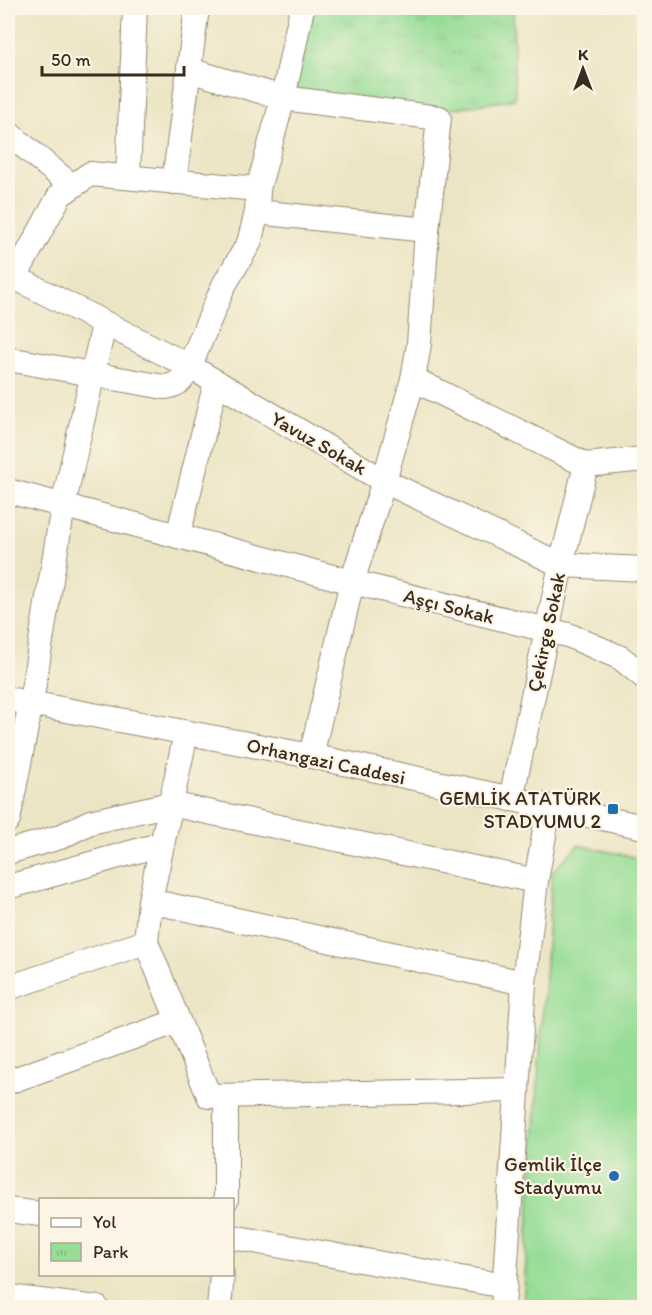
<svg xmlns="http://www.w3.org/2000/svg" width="652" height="1315" viewBox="0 0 652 1315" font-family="Itim,sans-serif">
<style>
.grass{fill:#96dd96;stroke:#68845a;stroke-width:1.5}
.park{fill:url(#park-tufts);stroke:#68845a;stroke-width:1.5}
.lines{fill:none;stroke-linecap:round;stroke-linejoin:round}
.minor-casing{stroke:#948872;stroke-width:26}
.minor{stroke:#fff;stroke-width:24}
.poi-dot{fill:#1f6fb2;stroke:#fcf5e5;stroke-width:2}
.labels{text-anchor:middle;stroke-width:4.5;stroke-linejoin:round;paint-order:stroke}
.street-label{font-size:20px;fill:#3b2a1e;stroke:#fcf5e5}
.poi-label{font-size:20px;fill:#3b2a1e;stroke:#fcf5e5;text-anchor:end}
</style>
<defs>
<pattern id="park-tufts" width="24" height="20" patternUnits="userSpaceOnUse" patternTransform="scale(1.5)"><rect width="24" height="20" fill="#96dd96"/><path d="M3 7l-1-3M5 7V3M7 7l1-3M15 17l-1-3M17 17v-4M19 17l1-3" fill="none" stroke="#82be81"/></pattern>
</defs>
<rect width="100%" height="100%" fill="#fcf5e5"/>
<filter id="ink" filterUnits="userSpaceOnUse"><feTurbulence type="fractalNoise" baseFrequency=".0167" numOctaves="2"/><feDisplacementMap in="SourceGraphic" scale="12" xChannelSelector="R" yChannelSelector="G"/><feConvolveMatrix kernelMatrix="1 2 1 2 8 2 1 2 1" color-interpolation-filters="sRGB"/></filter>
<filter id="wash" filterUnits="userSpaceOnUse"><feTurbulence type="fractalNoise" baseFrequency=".008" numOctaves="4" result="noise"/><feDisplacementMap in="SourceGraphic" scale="24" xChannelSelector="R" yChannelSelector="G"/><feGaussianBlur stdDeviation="1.35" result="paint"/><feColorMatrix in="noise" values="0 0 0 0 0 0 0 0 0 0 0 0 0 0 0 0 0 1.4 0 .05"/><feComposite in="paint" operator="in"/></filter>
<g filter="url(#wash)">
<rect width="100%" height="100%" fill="#ece5c5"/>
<polygon class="grass" points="578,845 644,859 644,1307 523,1307 552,872"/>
<polygon class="park" points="313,8 513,8 515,99 445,110 295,92"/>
</g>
<g filter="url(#ink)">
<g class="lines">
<g class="minor-casing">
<g id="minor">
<polyline points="189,70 283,98 439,118 427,230 419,344 413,379"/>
<polyline points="8,133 72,186"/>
<polyline points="128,177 135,8"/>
<polyline points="174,182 197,8"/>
<polyline points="258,189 283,98 302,8"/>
<polyline points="257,212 427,230"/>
<polyline points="8,274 189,366 384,481 561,565 644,569"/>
<path d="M8,359L164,387C175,386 181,382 187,372L224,285L249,243L257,212L258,189L90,174L60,195L15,277"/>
<polyline points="586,465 644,459"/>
<polyline points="8,491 352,582 568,635 621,658 644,677"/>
<polyline points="178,536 216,382"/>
<polyline points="8,699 311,756 644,827"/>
<polyline points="186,733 150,901 524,983"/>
<polyline points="311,756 352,582 384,481 413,379 586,465"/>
<polyline points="511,799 561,565 586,465"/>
<polyline points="8,820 31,702 63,506 104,324"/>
<polyline points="8,852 60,837 90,822 170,804 536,881"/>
<polyline points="8,887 162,844"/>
<polyline points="150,901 146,942 209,1096 516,1090"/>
<polyline points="8,988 146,942"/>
<polyline points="8,1082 178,1021"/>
<polyline points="226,1096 226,1200"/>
<polyline points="8,1210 40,1214"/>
<polyline points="232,1237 505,1286"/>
<polyline points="8,1297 97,1308"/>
<polyline points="219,1308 222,1274"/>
<polyline points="503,1308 524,983 536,881 549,807"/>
</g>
</g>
<use href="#minor" class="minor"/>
</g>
</g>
<g class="poi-dot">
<rect x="607" y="803" width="12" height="12" rx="3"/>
<circle cx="614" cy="1176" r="6"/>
</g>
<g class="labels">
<g class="street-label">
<text transform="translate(319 443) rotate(30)" y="7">Yavuz Sokak</text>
<text transform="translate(449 606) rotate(14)" y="7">Aşçı Sokak</text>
<text transform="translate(546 632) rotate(-78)" y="7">Çekirge Sokak</text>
<text transform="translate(326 761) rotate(12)" y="7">Orhangazi Caddesi</text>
</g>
<g class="poi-label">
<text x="601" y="805">GEMLİK ATATÜRK<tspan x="601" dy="23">STADYUMU 2</tspan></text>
<text x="602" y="1171">Gemlik İlçe<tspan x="602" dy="23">Stadyumu</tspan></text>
</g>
</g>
<rect width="652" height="1315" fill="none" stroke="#fcf5e5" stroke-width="30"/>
<rect x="39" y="1198" width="195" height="78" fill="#fcf5e5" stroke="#afa495" stroke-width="1.5"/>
<rect x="51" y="1218" width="30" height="9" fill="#ffffff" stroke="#afa495" stroke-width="1.5"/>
<text x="93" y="1228" font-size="18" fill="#3b2a1e">Yol</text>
<rect x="51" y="1243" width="30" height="18" fill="url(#park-tufts)" stroke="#afa495" stroke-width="1.5"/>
<text x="93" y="1258" font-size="18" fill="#3b2a1e">Park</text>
<g transform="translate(583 69)" stroke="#fcf5e5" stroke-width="4.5" paint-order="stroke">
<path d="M0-4.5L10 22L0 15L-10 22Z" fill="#3b2a1e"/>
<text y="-9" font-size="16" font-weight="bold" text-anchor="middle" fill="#3b2a1e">K</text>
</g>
<path d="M42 66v9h142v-9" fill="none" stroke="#3b2a1e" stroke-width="3"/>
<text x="51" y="66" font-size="18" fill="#3b2a1e" stroke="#fcf5e5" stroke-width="4.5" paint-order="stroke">50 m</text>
</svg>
